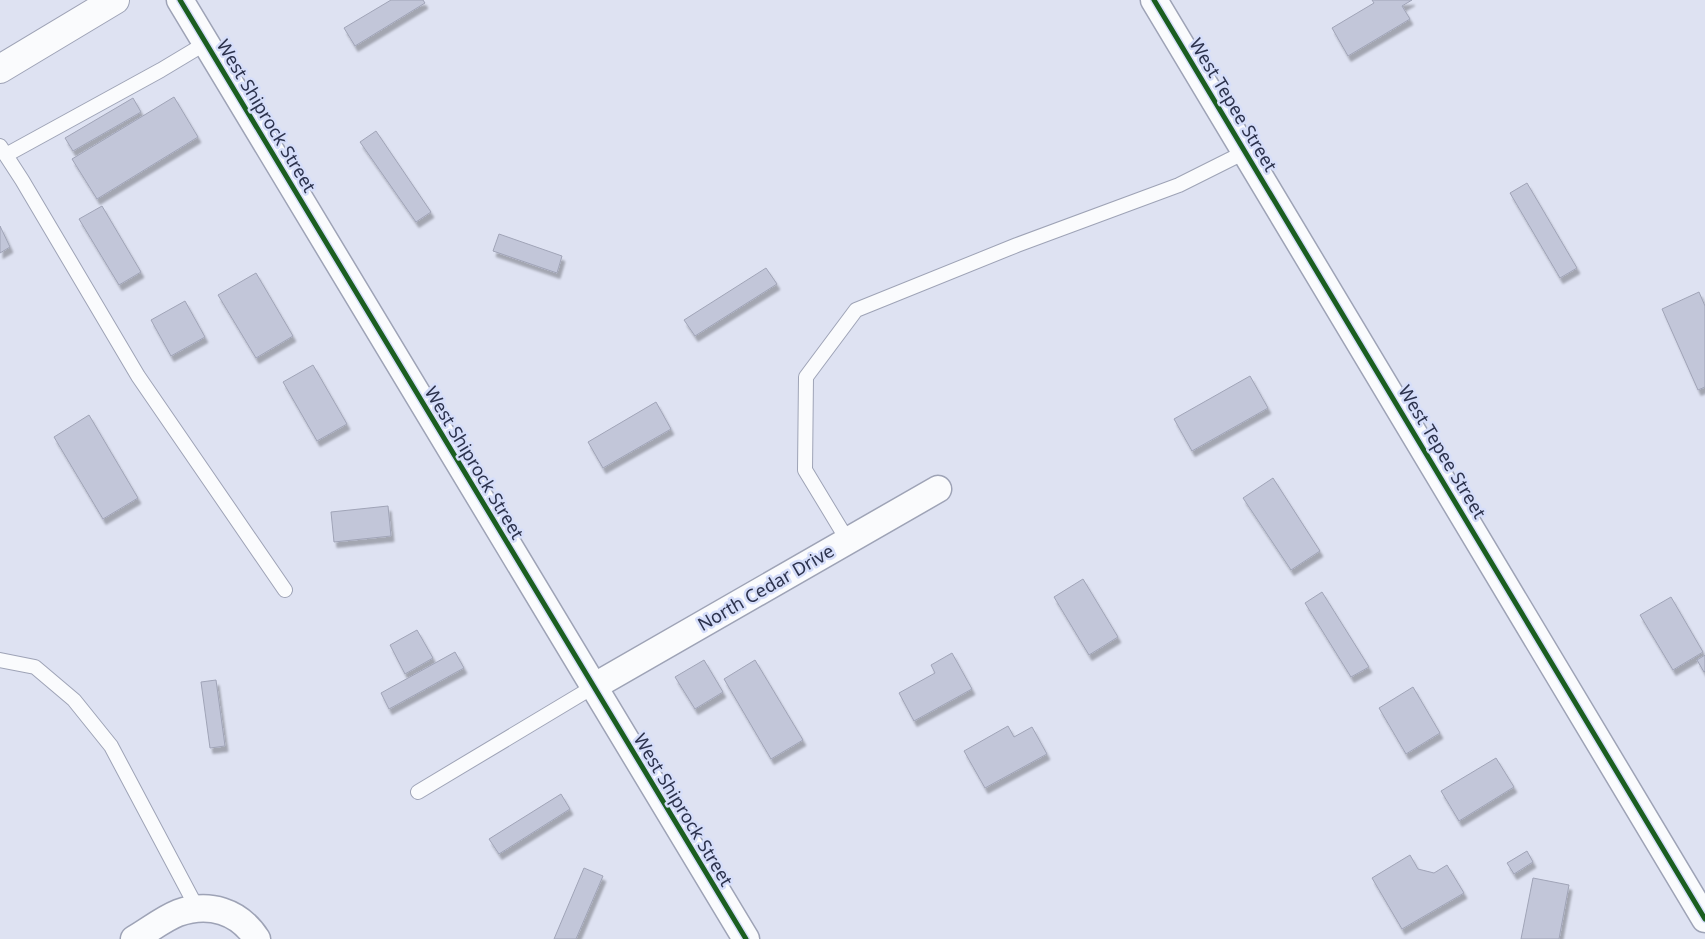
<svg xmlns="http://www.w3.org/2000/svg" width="1705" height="939" viewBox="0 0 1705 939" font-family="'Noto Sans',sans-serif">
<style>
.building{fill:#c2c6d9;stroke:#a0a4b7;filter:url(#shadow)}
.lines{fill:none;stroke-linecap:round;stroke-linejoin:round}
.service-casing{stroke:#9ea3b6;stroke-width:16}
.minor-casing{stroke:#9ea3b6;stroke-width:29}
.tertiary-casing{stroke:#9ea3b6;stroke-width:30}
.service{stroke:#fafbfd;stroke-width:14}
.minor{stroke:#fafbfd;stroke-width:26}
.tertiary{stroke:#fafbfd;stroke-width:28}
.cycleway-casing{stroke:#d6defa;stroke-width:8}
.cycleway{stroke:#1b5e20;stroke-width:5}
.labels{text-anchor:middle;stroke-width:5;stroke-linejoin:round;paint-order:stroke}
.street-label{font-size:18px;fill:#2c324d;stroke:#d6defa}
</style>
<defs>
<filter id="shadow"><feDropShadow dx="3" dy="5.5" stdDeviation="1" flood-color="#0004"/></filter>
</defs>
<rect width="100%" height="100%" fill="#dee2f2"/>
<g class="building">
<polygon points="391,0 423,0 425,3 355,46 344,28"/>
<polygon points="1372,0 1412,0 1402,6 1410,19 1348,56 1332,28 1374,3"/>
<polygon points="174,97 198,137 97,199 72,159"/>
<polygon points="133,98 141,112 73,151 65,138"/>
<polygon points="376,131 431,212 416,222 360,142"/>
<polygon points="1527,183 1577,268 1560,278 1510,193"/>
<polygon points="102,206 141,272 119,285 79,219"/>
<polygon points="0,226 10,247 0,253"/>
<polygon points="499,234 562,256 557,273 493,251"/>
<polygon points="766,268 777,284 695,336 684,320"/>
<polygon points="256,273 293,336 256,358 218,295"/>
<polygon points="1699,292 1705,306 1705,387 1698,390 1662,309"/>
<polygon points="185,301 205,337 171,356 151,320"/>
<polygon points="313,365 347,424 317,441 283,382"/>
<polygon points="1250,376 1268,408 1192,451 1174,419"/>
<polygon points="656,402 671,429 603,468 588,442"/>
<polygon points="89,415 138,498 103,519 54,437"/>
<polygon points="1273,478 1320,551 1291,570 1243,498"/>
<polygon points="388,506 391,536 334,542 331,512"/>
<polygon points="1083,579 1118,637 1089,655 1054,597"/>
<polygon points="1322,592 1369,667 1351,677 1305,603"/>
<polygon points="1671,597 1703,652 1673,670 1640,615"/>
<polygon points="417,630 433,658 405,674 390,645"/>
<polygon points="455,652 464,668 389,709 381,693"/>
<polygon points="952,653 972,689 914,721 899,693 935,673 931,665"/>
<polygon points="1705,655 1705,671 1704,672 1697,660"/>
<polygon points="704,660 723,692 695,709 675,677"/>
<polygon points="755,660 803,740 771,759 724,679"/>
<polygon points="216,680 225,746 210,748 201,682"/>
<polygon points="1413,687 1440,733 1406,754 1379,708"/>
<polygon points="1008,726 1014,737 1032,727 1047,754 985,788 964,751"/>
<polygon points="1496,758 1514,787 1459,821 1441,791"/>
<polygon points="561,794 570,809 499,854 489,839"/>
<polygon points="1527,851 1533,862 1514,874 1507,863"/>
<polygon points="1410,855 1418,869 1434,873 1447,865 1464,893 1402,929 1372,878"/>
<polygon points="584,868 603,876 576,939 554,939"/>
<polygon points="1533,878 1569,885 1559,939 1521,939"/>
</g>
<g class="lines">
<g class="service-casing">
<g id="service">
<polyline points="0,146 22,180 138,376 285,590"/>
<polyline points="6,155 161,70 206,43"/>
<polyline points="848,541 805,470 806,377 856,310 1017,245 1179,185 1245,152"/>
<polyline points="0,660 35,667 74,700 111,746 197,908"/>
<polyline points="418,792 593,687"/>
</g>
</g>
<g class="minor-casing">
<g id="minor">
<polyline points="180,0 746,939"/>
<polyline points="1154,0 1705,919"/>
<polyline points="593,687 938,489"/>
<path d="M134,939C148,931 163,919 178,913C209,902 239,911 257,939"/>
</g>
</g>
<g class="tertiary-casing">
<polyline id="tertiary" points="0,69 115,0"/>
</g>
<use href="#service" class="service"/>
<use href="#minor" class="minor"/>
<use href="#tertiary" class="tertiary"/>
<g class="cycleway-casing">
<g id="cycleway">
<polyline points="180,0 746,939"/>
<polyline points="1154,0 1705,919"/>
</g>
</g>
<use href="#cycleway" class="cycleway"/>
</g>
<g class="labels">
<g class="street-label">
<text transform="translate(1233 105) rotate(59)" y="6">West Tepee Street</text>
<text transform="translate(266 116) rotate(59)" y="6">West Shiprock Street</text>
<text transform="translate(1442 452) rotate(59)" y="6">West Tepee Street</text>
<text transform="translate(474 463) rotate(59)" y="6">West Shiprock Street</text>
<text transform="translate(766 588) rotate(-30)" y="6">North Cedar Drive</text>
<text transform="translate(683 810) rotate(59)" y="6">West Shiprock Street</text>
</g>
</g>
</svg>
